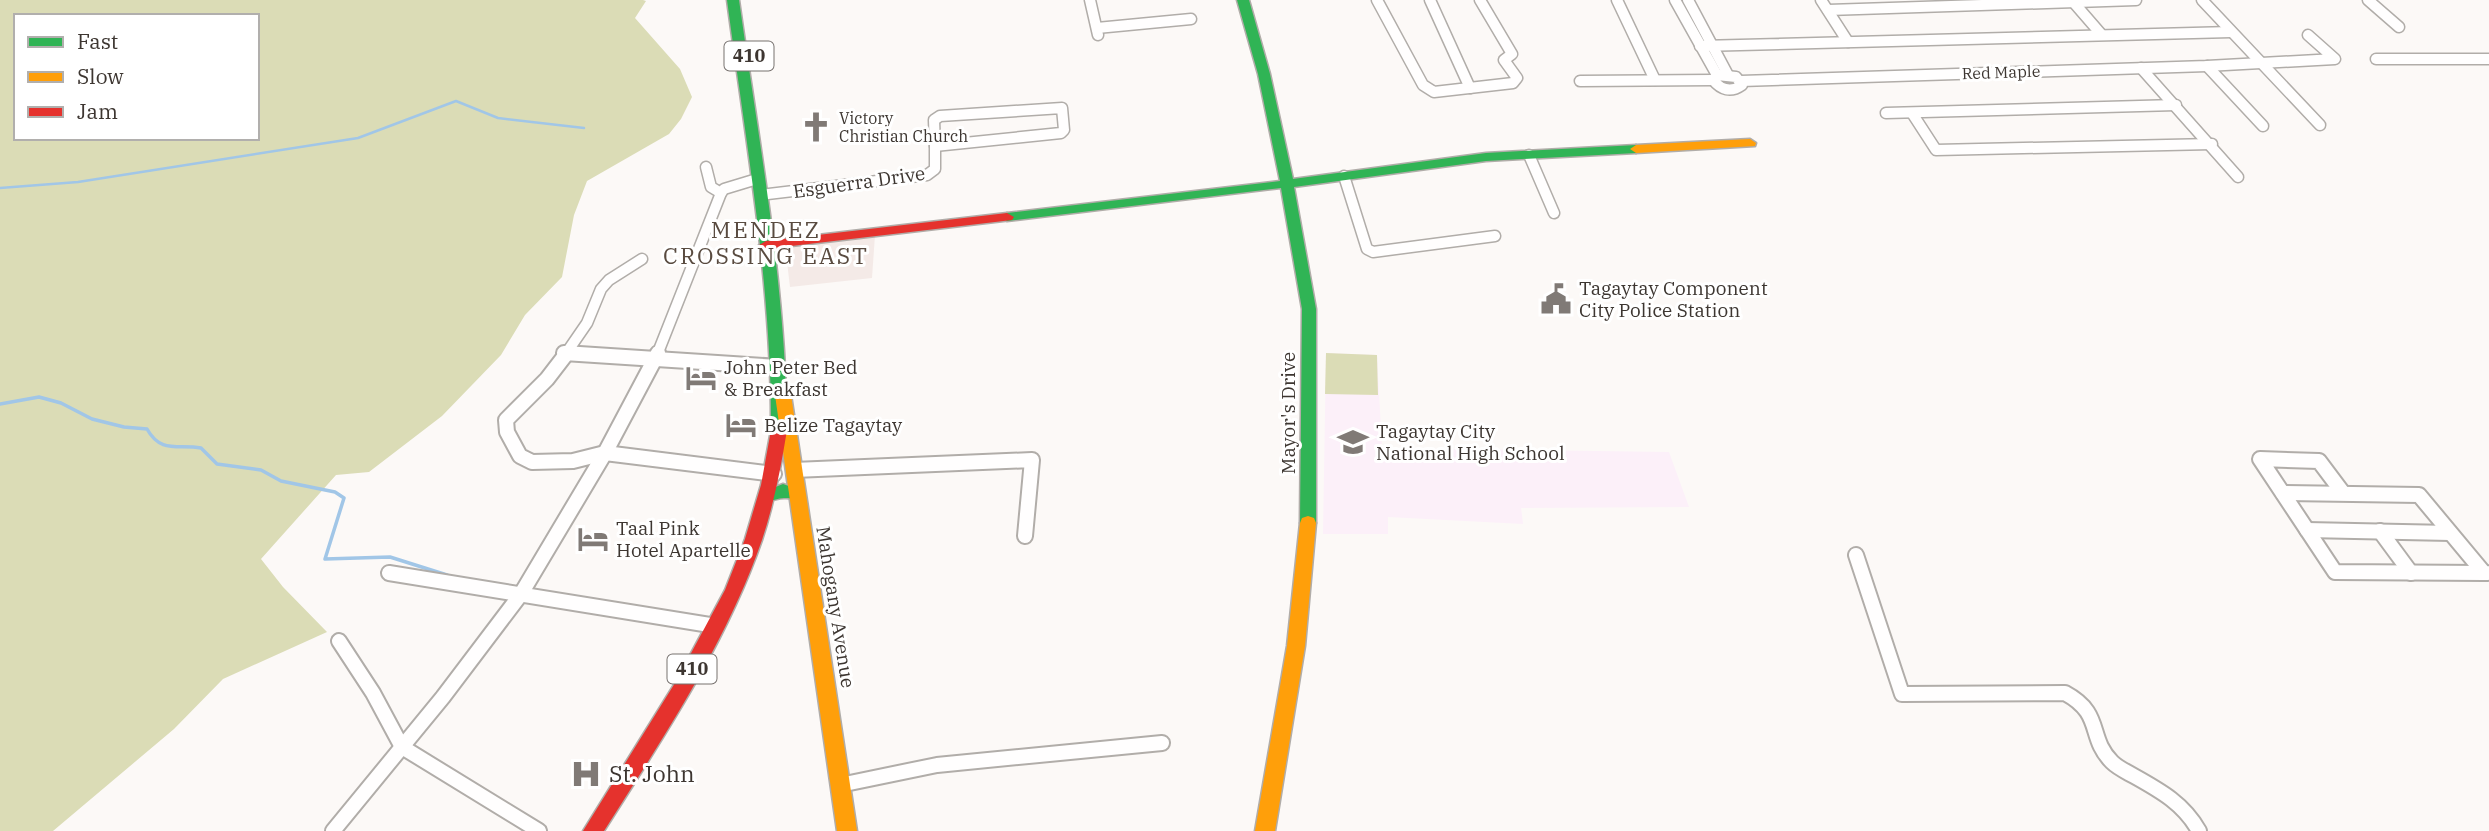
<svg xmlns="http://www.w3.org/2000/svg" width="2489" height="831" viewBox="0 0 2489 831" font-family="'IBM Plex Serif',serif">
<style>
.commercial{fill:#f4eae7}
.education{fill:#fcf0f9}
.forest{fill:#dbdcb6;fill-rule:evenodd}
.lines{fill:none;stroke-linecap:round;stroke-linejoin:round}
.stream-far1{stroke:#a1c6e7;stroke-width:2.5}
.stream{stroke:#a1c6e7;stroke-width:3.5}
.street-far1-casing{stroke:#b1ada9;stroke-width:13}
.street-casing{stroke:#b1ada9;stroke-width:18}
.fast-casing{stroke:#b1ada9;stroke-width:3}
.slow-casing{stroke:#b1ada9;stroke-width:3}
.jam-casing{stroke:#b1ada9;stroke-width:3}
.street-far1{stroke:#fffefe;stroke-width:10}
.street{stroke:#fffefe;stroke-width:14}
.fast{fill:#30b455;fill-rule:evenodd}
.slow{fill:#ff9f0a;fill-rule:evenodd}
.jam{fill:#e5322d;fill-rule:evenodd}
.labels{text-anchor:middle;stroke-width:6;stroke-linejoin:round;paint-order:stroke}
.far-street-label{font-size:16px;fill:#3d3631;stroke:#fff}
.far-poi-label{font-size:16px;fill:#3d3631;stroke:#fff;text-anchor:start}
.shield{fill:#fff;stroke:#77726f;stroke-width:2}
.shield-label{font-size:18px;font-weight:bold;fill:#3d3631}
.street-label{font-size:19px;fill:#3d3631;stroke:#fff}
.poi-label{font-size:19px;fill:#3d3631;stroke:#fff;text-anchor:start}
.quarter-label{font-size:23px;letter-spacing:2px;fill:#594b40;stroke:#fff}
.near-poi-label{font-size:23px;fill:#3d3631;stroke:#fff;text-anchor:start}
</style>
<rect width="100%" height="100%" fill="#fcf9f7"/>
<polygon class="commercial" points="875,235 872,278 790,287 785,245"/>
<polygon class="education" points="1326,353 1377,355 1382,448 1669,452 1689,507 1521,508 1523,524 1388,517 1388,534 1323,534"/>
<g class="forest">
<path d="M0,0H643L646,1L635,18L680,69L692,97L681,119L669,134L587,181L574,215L562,277L525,315L501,355L442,416L369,472L336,475L261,559L283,587L327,632L223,679L174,729L53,831H0ZM16,16H257V138H16Z"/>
<polygon points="1326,353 1377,355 1378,395 1325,394"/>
</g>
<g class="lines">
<polyline class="stream-far1" points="0,188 78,182 358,138 456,101 498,118 584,128"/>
<path class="stream" d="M0,404L39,397L61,403L92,419L124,427L147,429C161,454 178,444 201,448L217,464L261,470L281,481L335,492L344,498L325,559L390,557L447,575"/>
<g class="street-far1-casing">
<g id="street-far1">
<polyline points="1090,0 1098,35"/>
<polyline points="1377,0 1423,85 1434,92 1513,83 1517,78 1504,60 1512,54 1480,0"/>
<polyline points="1430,0 1470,88"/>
<polyline points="1617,0 1655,80"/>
<polyline points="1675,0 1717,75"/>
<polyline points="1688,0 1728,75"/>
<polyline points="1821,0 1848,42"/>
<polyline points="2202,0 2320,125"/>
<polyline points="2368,0 2399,27"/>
<polyline points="2075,4 2101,34"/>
<polyline points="1828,10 2136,0"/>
<polyline points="1097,28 1191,19"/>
<polyline points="1700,46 2231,32"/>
<polyline points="2376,59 2489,59"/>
<polyline points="2207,66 2263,126"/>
<polyline points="2141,68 2238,177"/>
<path d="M1717,75L1736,77L1742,85C1731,93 1721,90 1713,80Z"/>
<polyline points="1580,81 1713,80"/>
<polyline points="1741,81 2207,66 2335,59 2308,35"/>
<polygon points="1062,108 1064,130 1061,133 935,146 934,120 940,116"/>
<polyline points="1886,113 2176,105"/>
<polyline points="1912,113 1936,150 2212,144"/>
<polyline points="1529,155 1554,213"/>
<polyline points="706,167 711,187 721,193"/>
<polyline points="1344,176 1367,249 1373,252 1495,236"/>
<polyline points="760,195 927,175 935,169 935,146"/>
<polyline points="564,353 588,355"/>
<polyline points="565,355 587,323 601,289 609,280 642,259"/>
<polyline points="657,355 721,193 724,189 757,179"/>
</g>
</g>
<g class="street-casing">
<g id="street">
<polyline points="564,353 779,367"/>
<polyline points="567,353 547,379 506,420 507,432 520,456 532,462 573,461 605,453 774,474"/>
<polyline points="794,470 1032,460 1025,536"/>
<polyline points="2283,493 2419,495 2484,573 2487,573"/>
<polyline points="2343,493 2319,461 2260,459 2335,572 2484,573"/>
<polyline points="2307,530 2450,533"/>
<polyline points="2380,531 2411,573"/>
<path d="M1856,555L1902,694L2065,693C2104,714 2087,737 2112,762C2118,768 2127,772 2134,776C2161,791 2184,804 2199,831"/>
<polyline points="389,573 716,626"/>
<polyline points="339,641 373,693 402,747 539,831"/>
<polyline points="840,785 937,765 1162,743"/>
<polyline points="333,831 443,697 521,594 605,453 658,353"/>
</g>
</g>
<g class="fast-casing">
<g id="fast">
<path d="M727,0H739C759,143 786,286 787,430L779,436L771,430C772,286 746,143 727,0Z"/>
<polygon points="1237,0 1249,0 1270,74 1293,179 1486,153 1636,145 1642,149 1636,153 1486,161 1294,187 1316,309 1316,523 1314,528 1302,528 1300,523 1302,309 1281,188 1007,221 1000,217 1007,213 1280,181 1258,74"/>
<path d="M783,484L803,491L805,495L803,499C795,502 793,498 786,498C777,497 772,503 763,500L761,496L763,492Z"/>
</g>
</g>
<g class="slow-casing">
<g id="slow">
<polygon points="1750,139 1756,143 1755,146 1636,153 1630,149 1636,145"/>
<polygon points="783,389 791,395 857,831 837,831 775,395"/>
<polygon points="1308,516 1314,518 1316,523 1305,646 1275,831 1255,831 1287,646 1300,523 1302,518"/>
</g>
</g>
<g class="jam-casing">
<g id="jam">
<polygon points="1007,213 1014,217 1012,220 766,249 759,245 766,241"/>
<path d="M779,424L787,430C781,467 774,504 762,540C726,644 663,738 604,831H583L675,683L725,590L745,539L761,485L771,430Z"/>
</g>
</g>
<use href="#street-far1" class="street-far1"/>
<use href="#street" class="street"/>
<use href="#fast" class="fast"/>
<use href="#slow" class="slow"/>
<use href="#jam" class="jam"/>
</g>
<defs>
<g id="church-bare" transform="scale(2.415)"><path d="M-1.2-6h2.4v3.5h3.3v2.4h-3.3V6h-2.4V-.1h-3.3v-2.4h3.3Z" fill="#807a76" stroke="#fff" stroke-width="2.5" paint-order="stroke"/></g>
<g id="civic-bare" transform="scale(2.415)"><path d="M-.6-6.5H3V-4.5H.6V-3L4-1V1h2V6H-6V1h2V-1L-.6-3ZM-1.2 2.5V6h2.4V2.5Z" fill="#807a76" stroke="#fff" stroke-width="2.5" paint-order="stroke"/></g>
<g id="hotel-bare" transform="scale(2.415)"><path d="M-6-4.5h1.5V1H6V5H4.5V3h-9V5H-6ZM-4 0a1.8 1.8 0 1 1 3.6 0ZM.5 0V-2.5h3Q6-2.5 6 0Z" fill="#807a76" stroke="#fff" stroke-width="2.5" paint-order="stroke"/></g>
<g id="school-bare" transform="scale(2.415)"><path d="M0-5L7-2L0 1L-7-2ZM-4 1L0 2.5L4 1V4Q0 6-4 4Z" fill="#807a76" stroke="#fff" stroke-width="2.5" paint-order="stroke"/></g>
<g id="hospital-bare" transform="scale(2.415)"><path d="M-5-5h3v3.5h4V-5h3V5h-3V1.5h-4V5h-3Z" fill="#807a76" stroke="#fff" stroke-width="2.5" paint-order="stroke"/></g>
</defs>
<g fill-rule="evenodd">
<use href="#church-bare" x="816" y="127"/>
<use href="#civic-bare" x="1556" y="299"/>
<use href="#hotel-bare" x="701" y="378"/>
<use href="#hotel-bare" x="741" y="425"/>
<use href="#school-bare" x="1353" y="442"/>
<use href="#hotel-bare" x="593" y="539"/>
<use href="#hospital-bare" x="586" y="774"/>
</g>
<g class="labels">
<g class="far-street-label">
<text transform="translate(2001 72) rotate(-2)" y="6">Red Maple</text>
</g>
<g class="far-poi-label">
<text x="839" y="124">Victory<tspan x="839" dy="18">Christian Church</tspan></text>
</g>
<g class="shield">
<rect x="724.5" y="41.5" width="49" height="29" rx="5"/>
<rect x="667.5" y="654.5" width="49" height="29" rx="5"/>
</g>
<g class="shield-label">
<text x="749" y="62">410</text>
<text x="692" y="675">410</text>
</g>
<g class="street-label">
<text transform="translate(859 182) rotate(-8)" y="7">Esguerra Drive</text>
<text transform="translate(1288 413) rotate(-90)" y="7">Mayor's Drive</text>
<text transform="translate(836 607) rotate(81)" y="7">Mahogany Avenue</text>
</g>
<g class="poi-label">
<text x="1579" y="295">Tagaytay Component<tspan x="1579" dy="22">City Police Station</tspan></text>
<text x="724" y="374">John Peter Bed<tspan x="724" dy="22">&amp; Breakfast</tspan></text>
<text x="764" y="432">Belize Tagaytay</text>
<text x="1376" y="438">Tagaytay City<tspan x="1376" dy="22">National High School</tspan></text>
<text x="616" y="535">Taal Pink<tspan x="616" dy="22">Hotel Apartelle</tspan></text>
</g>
<g class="quarter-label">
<text x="766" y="238">MENDEZ<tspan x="766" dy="26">CROSSING EAST</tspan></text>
</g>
<g class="near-poi-label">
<text x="609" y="782">St. John</text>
</g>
</g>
<rect x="14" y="14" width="245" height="126" fill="#ffffff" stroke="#b1afad" stroke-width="2"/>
<rect x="28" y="37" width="35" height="10" fill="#30b455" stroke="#b1afad" stroke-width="2"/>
<text x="77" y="49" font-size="21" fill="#3d3631">Fast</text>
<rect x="28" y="72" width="35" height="10" fill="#ff9f0a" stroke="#b1afad" stroke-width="2"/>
<text x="77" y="84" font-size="21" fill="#3d3631">Slow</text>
<rect x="28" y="107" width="35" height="10" fill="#e5322d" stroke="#b1afad" stroke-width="2"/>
<text x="77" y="119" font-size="21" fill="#3d3631">Jam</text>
</svg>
